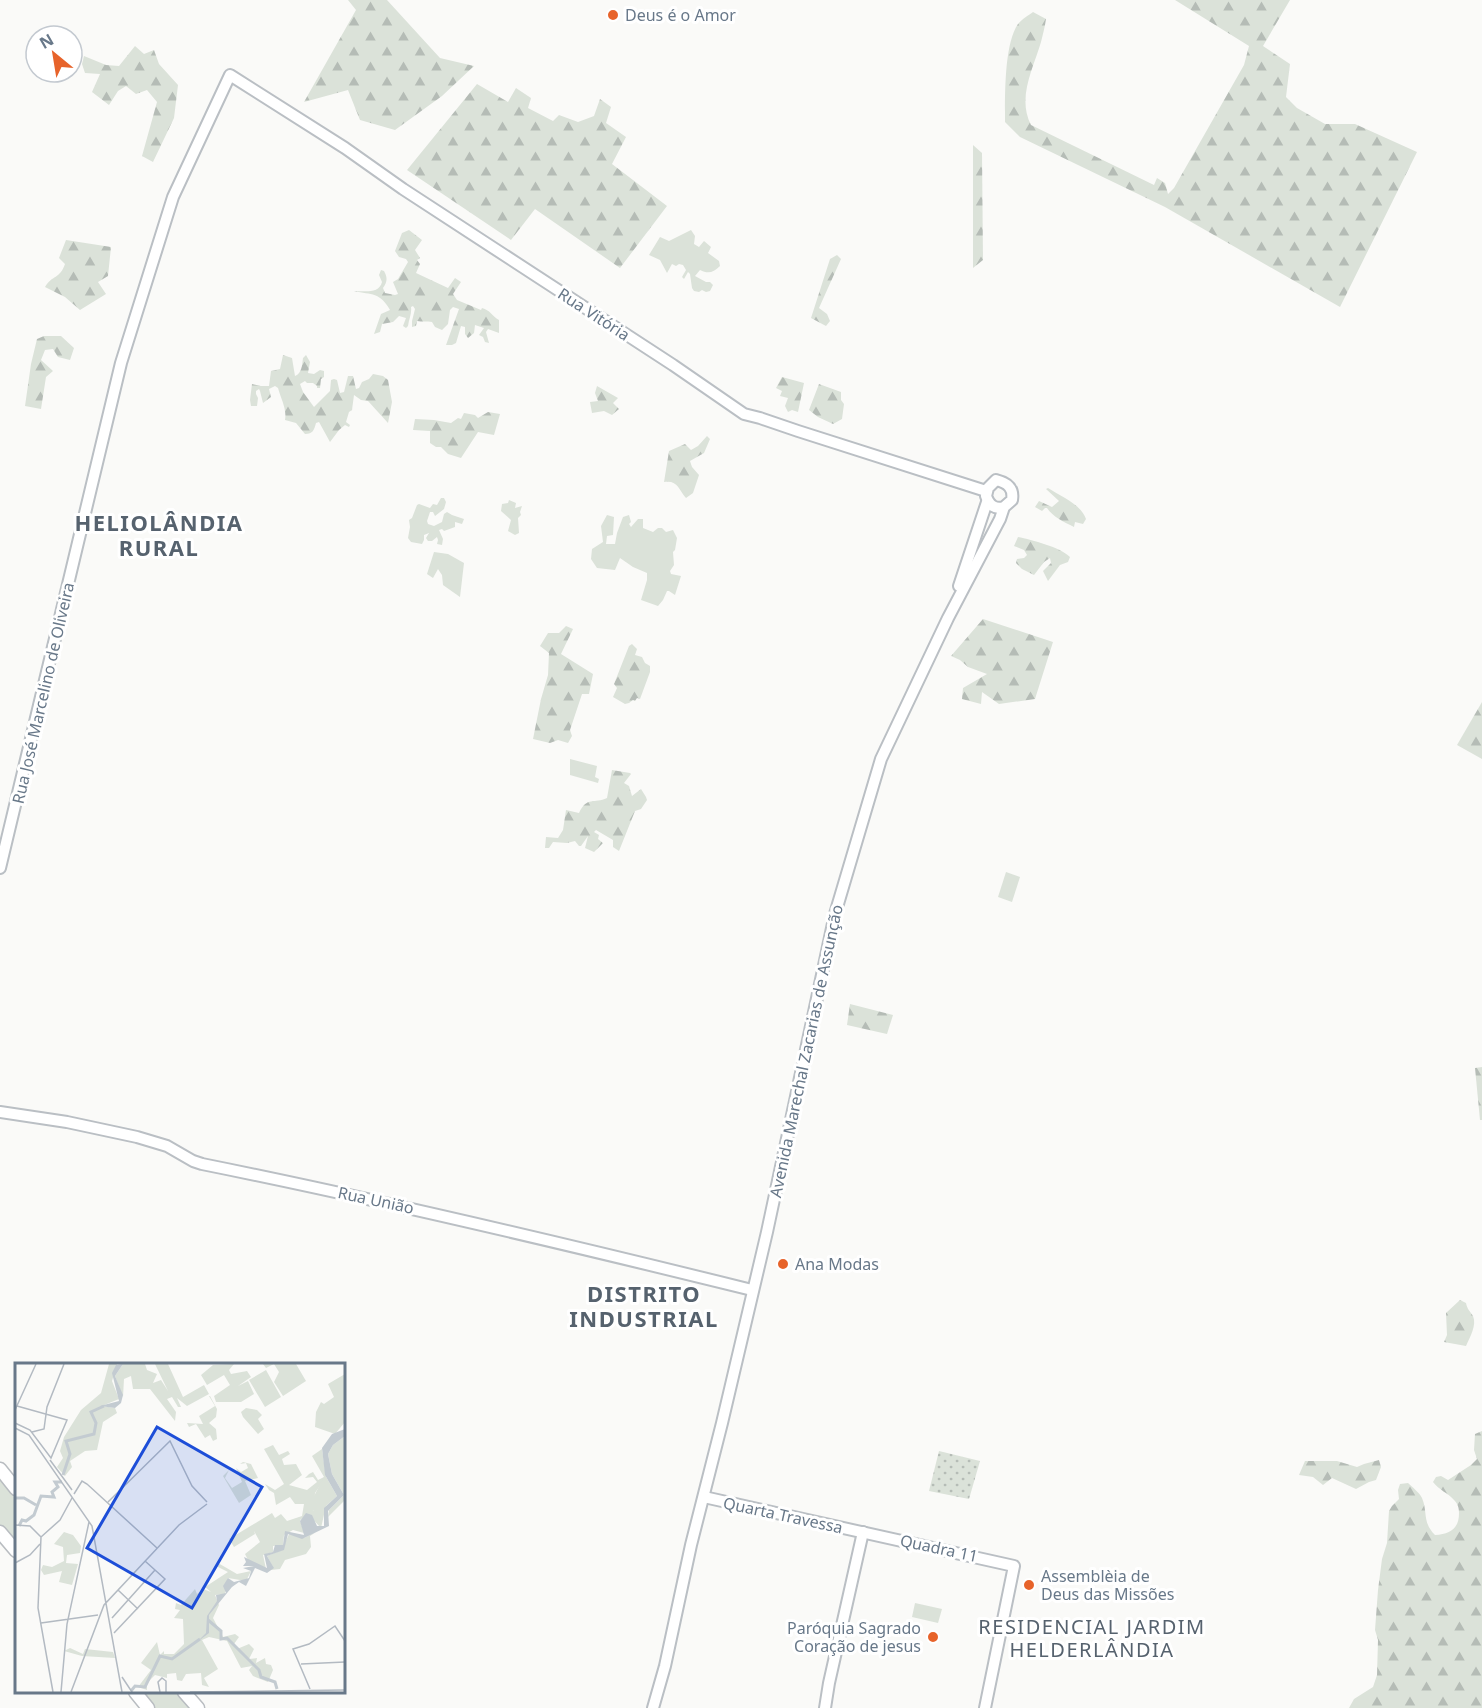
<svg xmlns="http://www.w3.org/2000/svg" width="1482" height="1708" viewBox="0 0 1482 1708" font-family="'Noto Sans',sans-serif">
<style>
.grass{fill:#dbe2d9}
.forest{fill:url(#forest-firs)}
.park{fill:url(#park-dots)}
.lines{fill:none;stroke-linecap:round;stroke-linejoin:round}
.secondary-casing{stroke:#babfc4;stroke-width:14}
.primary-casing{stroke:#b9bdc1;stroke-width:15}
.secondary{stroke:#fff;stroke-width:10}
.primary{stroke:#fff;stroke-width:12}
.poi-dot{fill:#e7632a;stroke:#fff;stroke-width:2}
.labels{text-anchor:middle;stroke-width:6;stroke-linejoin:round;paint-order:stroke}
.poi-label{font-size:16px;fill:#687889;stroke:#fff;text-anchor:start}
.street-label{font-size:16px;fill:#687889;stroke:#fff}
.quarter-label{font-size:20px;letter-spacing:1.5px;fill:#56626e;stroke:#fff}
.district-label{font-size:22px;font-weight:bold;letter-spacing:1.5px;fill:#56626e;stroke:#fff}
.inset-river{fill:none;stroke:#c3cbd1;stroke-width:3}
.inset-road{fill:none;stroke:#b3bac2;stroke-width:1.5}
.view{fill:#1d4ed8;fill-opacity:0.15;stroke:#1d4ed8;stroke-width:3}
.inset-edge{fill:none;stroke:#687889;stroke-width:3}
</style>
<defs>
<pattern id="forest-firs" width="22" height="20" patternUnits="userSpaceOnUse" patternTransform="scale(1.5)"><rect width="22" height="20" fill="#dbe2d9"/><path d="M5 1l3.5 6h-7zM16 11l3.5 6h-7z" fill="#b5bcb6"/></pattern>
<pattern id="park-dots" width="8" height="8" patternUnits="userSpaceOnUse" patternTransform="scale(1.5)"><rect width="8" height="8" fill="#dbe2d9"/><path d="M2 2h.1M6 6h.1" fill="none" stroke="#b5bcb6" stroke-width="1.8" stroke-linecap="round"/></pattern>
</defs>
<rect width="100%" height="100%" fill="#fafaf8"/>
<g class="grass">
<path d="M691,230L695,236L694,244L699,247L704,241L711,247L708,253L719,261L720,266C713,273 708,274 700,270L695,276L706,282H710L713,285L710,291L706,292L702,290L699,292L694,291L692,288L690,274L688,272L684,279L682,277L686,270L683,265L679,264L676,266L672,264L667,273L660,260L649,255L660,237L669,241Z"/>
<polygon points="441,498 444,498 446,502 444,509 435,516 433,512 430,512 427,521 428,524 434,526 442,522 444,514 447,512 452,515 464,519 462,524 455,522 455,527 444,531 442,529 439,530 443,539 442,545 437,544 438,540 437,537 432,541 428,541 426,538 429,533 424,535 424,540 422,544 411,542 408,538 410,527 409,520 412,518 417,505 419,504 430,508 433,504 437,505"/>
<polygon points="509,500 516,503 515,508 522,506 520,512 521,515 518,518 519,533 515,535 508,531 511,520 501,511 502,504 508,503"/>
<polygon points="607,515 614,517 613,535 607,536 606,544 615,544 617,533 623,517 629,515 631,522 629,524 631,527 638,519 643,519 643,528 653,532 658,528 662,528 666,532 673,530 677,538 675,550 673,552 674,565 670,571 671,574 681,576 675,595 669,591 667,591 663,600 658,606 641,600 647,580 647,573 633,567 620,558 615,570 597,568 591,559 592,549 603,542 601,526"/>
<polygon points="434,552 448,554 464,563 460,597 443,585 442,575 438,569 433,578 427,574"/>
<polygon points="570,759 597,766 595,777 599,779 598,783 570,775"/>
<polygon points="1006,872 1020,877 1012,902 998,897"/>
<polygon points="0,1479 16,1499 16,1546 0,1526"/>
<polygon points="915,1603 942,1609 938,1623 912,1617"/>
<polygon points="138,1692 176,1692 190,1708 152,1708"/>
</g>
<g class="forest">
<polygon points="348,0 387,0 440,58 474,66 442,96 395,130 360,120 348,90 304,102 356,10"/>
<path d="M1175,0H1290L1263,46L1290,64L1286,97L1297,108L1325,124H1355L1417,152L1340,307L1165,207L1020,137L1005,122C1005,97 1004,44 1018,24C1022,19 1029,15 1033,12L1046,19C1045,26 1043,34 1041,42C1033,69 1017,98 1031,125L1154,185L1157,178L1165,183L1168,194L1174,188L1244,65L1249,46Z"/>
<polygon points="135,46 144,54 154,50 159,64 178,85 174,118 153,162 142,156 157,102 147,90 136,94 126,86 118,91 109,105 92,92 100,74 85,73 82,64 84,56 106,65 119,66"/>
<polygon points="477,84 508,102 516,88 531,98 528,108 553,121 559,115 578,122 594,116 600,99 611,107 606,123 626,137 612,164 667,206 620,268 535,209 511,240 407,170"/>
<polygon points="973,145 982,153 983,260 973,268"/>
<path d="M409,230L422,240L415,250L420,258L417,260L420,264L416,273L448,288L455,278L461,282L453,294L457,300L481,310L482,308C490,310 492,316 499,320V333L488,329L486,332L489,343L485,342L483,337L479,335L484,328L475,325L474,333L468,338L465,334V327L461,326L456,343L452,345H446L459,309L453,307L450,310L448,324L442,330L435,327L432,322C427,321 422,322 417,321L416,326L412,327V321L415,309L413,306L411,307C412,313 409,319 408,326L406,328L403,326L406,318L399,316L393,322L382,324L380,332L374,334L381,314L390,310C380,292 372,295 354,291C365,291 379,294 382,282L379,275L381,270L384,271C388,278 387,282 383,288L385,293L395,295L398,294L393,282L398,279L408,262L406,259L399,257L395,251L402,233Z"/>
<path d="M66,240L111,247L108,276L98,282L106,294L80,310L65,297L45,287C52,275 60,279 65,264L59,258Z"/>
<polygon points="837,255 841,259 819,308 827,314 830,321 826,326 811,318 830,259"/>
<polygon points="44,336 61,336 74,348 70,360 58,357 53,349 45,350 41,360 53,371 46,377 41,409 25,406 31,364 37,339"/>
<path d="M283,355L292,358L295,376C302,373 302,365 303,358L306,355L310,362L308,373L314,374L320,370L324,371V377L321,379L320,388H317V386L313,383H307L305,381L300,384L303,392L314,407L330,391L331,380L334,379L337,380L340,393L344,392L348,376H353L356,389L359,388L362,382L369,379L373,374L383,376L388,380L392,402L388,423L368,401L361,400L354,395L352,410L349,412L346,422L350,425L349,427L345,425L339,430L330,442L319,422L316,423C314,430 313,434 305,434L296,423L285,420C287,409 281,399 278,388L275,386L269,389L271,397L263,403L260,391L259,389L256,391V394L258,398L257,406H251L250,400L252,384L261,386H269L271,371L280,369Z"/>
<polygon points="782,377 804,383 798,412 792,410 788,412 785,406 788,398 780,396 782,391 776,388"/>
<polygon points="819,384 841,392 841,400 844,404 842,419 833,424 818,417 809,410"/>
<polygon points="597,386 618,398 613,403 619,409 612,415 604,411 592,413 590,402 598,401 595,393"/>
<polygon points="488,412 500,414 494,435 478,432 461,458 448,454 441,447 436,447 430,443 430,431 413,430 415,419 434,420 451,423 458,418 461,419 464,413 475,415 478,418"/>
<path d="M707,436L710,439L704,453L690,461L692,467L699,475L693,493L686,498C678,489 678,480 664,482L669,451L685,444L691,450L698,446Z"/>
<path d="M1048,488C1060,496 1081,504 1086,519L1083,524L1075,522L1074,527C1064,522 1053,517 1047,508H1045L1042,511L1035,507L1039,501L1052,507L1059,501L1046,489Z"/>
<path d="M1018,537C1032,540 1060,547 1070,557L1068,562L1060,565L1048,581L1043,571L1051,563L1050,558L1044,562L1034,575L1022,569L1016,563L1017,559L1024,558L1027,555L1024,550L1014,546Z"/>
<polygon points="983,619 1053,642 1035,699 999,704 982,692 981,704 962,699 963,688 987,674 968,667 960,660 951,656"/>
<polygon points="566,626 573,629 561,654 593,674 589,694 582,694 570,730 572,736 568,743 558,740 550,743 533,739 541,699 548,675 549,653 540,646 548,633 559,633"/>
<polygon points="632,644 637,649 635,655 642,657 645,663 650,666 650,672 640,699 637,698 635,701 633,700 629,703 625,704 613,697 617,688 614,684 629,646"/>
<polygon points="1482,702 1482,759 1457,745"/>
<path d="M612,770L630,773L631,774L624,783L629,786L632,796L641,789L646,797L647,800L641,809L635,811L619,851L613,847V840L596,830L594,832L599,835L598,839L603,843L594,852L585,848L588,836L581,846H579L575,841L567,843L553,842L549,848H545L546,837L558,838L563,830L566,810L579,813C587,796 594,804 607,798Z"/>
<polygon points="850,1004 893,1015 887,1034 847,1025"/>
<polygon points="1482,1067 1482,1120 1480,1120 1475,1068"/>
<path d="M1460,1300L1466,1303C1467,1309 1470,1311 1473,1316C1477,1325 1470,1337 1466,1346L1444,1342L1447,1335L1446,1313Z"/>
<path d="M1482,1431V1708H1349L1354,1699L1373,1687L1377,1675L1378,1640L1375,1630L1378,1590L1382,1559L1387,1543L1389,1511L1392,1506L1399,1499L1398,1490L1400,1484L1408,1483C1413,1488 1419,1492 1422,1498C1428,1512 1422,1522 1435,1535C1450,1534 1459,1529 1459,1513C1459,1508 1458,1504 1454,1500C1448,1493 1439,1490 1433,1482L1436,1477L1441,1476L1448,1480L1471,1465L1477,1459L1474,1450L1475,1434Z"/>
<polygon points="1379,1460 1381,1467 1376,1480 1369,1482 1356,1489 1332,1478 1323,1485 1313,1477 1299,1475 1305,1461 1337,1461 1357,1467 1364,1464"/>
</g>
<polygon class="park" points="939,1451 980,1461 969,1499 929,1491"/>
<g class="lines">
<g class="secondary-casing">
<g id="secondary">
<polyline points="959,586 987,502"/>
<polyline points="0,868 121,363 173,197 230,75 345,148 403,189 673,365 744,414 760,418 798,431 986,491"/>
<path d="M0,1112L67,1122L137,1137L167,1146L193,1161L202,1164C386,1201 570,1245 752,1290"/>
<polyline points="704,1497 1014,1566 985,1708"/>
<path d="M653,1708L665,1666L691,1545L722,1423L767,1232L835,914L881,759L948,618L1000,519L1004,507L1012,500C1014,488 1008,483 996,480L988,488L986,496C989,505 995,510 1004,507"/>
<polyline points="825,1708 829,1683 863,1532"/>
</g>
</g>
<g class="primary-casing">
<g id="primary">
<polyline points="0,1469 16,1489"/>
<polyline points="0,1532 16,1551"/>
<polyline points="135,1692 148,1708"/>
<polyline points="184,1692 198,1708"/>
</g>
</g>
<use href="#secondary" class="secondary"/>
<use href="#primary" class="primary"/>
</g>
<g class="poi-dot">
<circle cx="613" cy="15" r="6"/>
<circle cx="783" cy="1264" r="6"/>
<circle cx="1029" cy="1585" r="6"/>
<circle cx="933" cy="1637" r="6"/>
</g>
<g class="labels">
<g class="poi-label">
<text x="625" y="21">Deus é o Amor</text>
<text x="795" y="1270">Ana Modas</text>
<text x="1041" y="1582">Assemblèia de<tspan x="1041" dy="18">Deus das Missões</tspan></text>
<text x="921" y="1634" text-anchor="end">Paróquia Sagrado<tspan x="921" dy="18">Coração de jesus</tspan></text>
</g>
<g class="street-label">
<text transform="translate(594 314) rotate(33)" y="6">Rua Vitória</text>
<text transform="translate(43 693) rotate(-77)" y="6">Rua José Marcelino de Oliveira</text>
<text transform="translate(806 1051) rotate(-78)" y="6">Avenida Marechal Zacarias de Assunção</text>
<text transform="translate(376 1200) rotate(12)" y="6">Rua União</text>
<text transform="translate(783 1515) rotate(12)" y="6">Quarta Travessa</text>
<text transform="translate(939 1548) rotate(12)" y="6">Quadra 11</text>
</g>
<g class="quarter-label">
<text x="1092" y="1634">RESIDENCIAL JARDIM<tspan x="1092" dy="23">HELDERLÂNDIA</tspan></text>
</g>
<g class="district-label">
<text x="159" y="531">HELIOLÂNDIA<tspan x="159" dy="25">RURAL</tspan></text>
<text x="644" y="1302">DISTRITO<tspan x="644" dy="25">INDUSTRIAL</tspan></text>
</g>
</g>
<g transform="translate(15 1363)">
<rect width="330" height="330" fill="#fafaf8"/>
<path d="M108,1H130L132,7L142,11L138,20L146,17L153,28L140,1H153L168,34L189,22L194,31L172,43L162,35L166,44H163L157,34L152,36L161,49L160,58L135,26H118L116,13L109,16L108,34L100,13ZM219,1L214,7L216,11L232,8L236,14L223,23L233,18L239,31L226,39H201L199,33L215,22L209,12L192,22L186,12L198,2ZM248,1H281L291,18L268,33L259,19L264,9L259,1L251,5ZM251,7L266,34L250,44L234,17ZM330,11V59L320,71L300,64L301,49L306,39L309,41L319,34L313,21ZM194,33H195L202,46L201,54L194,60L201,66L202,76L198,78L195,72L190,75L181,61L174,64L172,60L188,61L184,53L200,43ZM231,45L242,47L247,52L243,56L249,66L243,71L228,54L226,49ZM258,82L264,92L273,88L275,91L267,96L269,102L281,101L287,112L274,122L292,127L302,119L298,114L290,115L294,111L298,109L303,117L309,114L297,93L307,86L311,114L300,130L299,147L285,157L289,170L278,167L269,172L268,182L258,183V189L248,192L251,206L234,199L230,191L245,179L239,168L240,171L219,184L214,176L257,150L260,155L266,151L272,158L287,153L289,141H280L275,134L261,142L259,130L254,127L250,121L260,127L269,121L249,86ZM228,99L236,101L243,115L230,118L236,132L224,140L208,113L214,107L210,115L217,125L227,119L221,105L226,109L233,105L231,100L225,101ZM49,169L58,172L66,183L65,190L52,192L51,200L63,201L57,222L44,219L47,208L29,212L26,207L28,202L37,204L49,198L48,184L39,181ZM301,169L295,173L296,184L291,191L270,197L265,206L256,207L258,204L252,193L267,187L274,171L289,175ZM203,200L222,211L236,208L231,218L213,215L210,231L200,232L204,242L198,255L208,274L220,271L224,274L219,281L222,286L234,281L239,286L234,296L242,295L241,300L250,295L251,301L256,302L258,307L253,319L238,313L234,307L237,303L226,305L212,278L194,274L187,277L203,306L189,315L194,324L187,322L186,310L171,311L167,318L162,317L161,310L152,311V315L140,312L132,320V327L123,324L136,307L126,300L142,279L145,292L149,288V291H159L169,281L168,256L159,255L165,247L160,246L161,240L166,242L180,226L182,231L188,226L196,229L190,224L213,209L201,203ZM55,285L68,291L70,286L98,289L100,295L67,293L49,288Z" fill="#dbe2d9"/>
<path d="M94,1H102L97,18L104,36L87,43L100,45L102,50L88,59L82,87L70,88L55,98L57,104L50,113L42,104L48,95L45,88L49,74L66,47L86,30ZM330,73V137L313,154L314,147L329,132L317,111L313,91L318,82ZM310,112L322,133L311,143L306,165L292,150L299,147V133Z" fill="#dbe2d9"/>
<path d="M108,1L100,13L108,32L106,40L100,45L85,43L104,38L97,10L101,2ZM330,66V73L318,82L313,91L317,111L329,132L313,148L314,163L287,176L273,171L269,187L252,193L259,205L252,210L240,205L231,223L224,219L217,224L194,252V270L182,279L191,270L192,253L202,238L201,232L211,230L208,223L213,215L219,219L234,215L236,208L228,205L239,203H228L231,199L229,194L252,205L249,191L258,189L260,182H268L270,168L289,172L285,158L291,150L297,152L302,163H309V145L322,133L310,112L307,85L317,71Z" fill="#c3cbd1"/>
<path class="inset-river" d="M48,112L55,91L51,78L79,71L81,60L76,49L89,43M0,135H9L21,142M4,163L7,157L11,158L19,152L26,133L39,134L37,129L43,124L40,119H47M193,257L206,268V276L212,275L244,307L246,314L260,319L262,326M116,328L120,323L130,324L145,293L157,296L185,276"/>
<path class="inset-road" d="M0,47L21,1M0,60L15,67L36,95L52,57L2,43M0,65L14,72L77,163L107,329M17,69L29,66L32,44L49,1M35,97L57,127M59,131L67,118L72,121L142,185M93,139L155,78L177,123L192,139M0,162L15,163L26,174L23,245L38,329M26,174L45,157L57,135M0,200L15,192L25,181M103,227L123,246M97,255L140,207M26,260L83,252M99,270L150,216L130,198M286,301L330,299M107,314L117,329M295,326L278,286L294,281L320,263L330,278M46,329L52,261L74,159M56,329L89,242L164,162L192,141M145,329L143,319L147,315L151,318V329M175,329L330,327"/>
<path class="view" d="M142,64L247,124L177,245L72,185Z"/>
<rect width="330" height="330" class="inset-edge"/>
</g>
<g transform="translate(54 54) rotate(330)"><circle r="28" fill="#ffffff" stroke="#c3c9d0" stroke-width="1.5"/>
<path d="M0-4.5L10 22L0 15L-10 22Z" fill="#e7632a"/>
<text y="-9" font-size="16" font-weight="bold" text-anchor="middle" fill="#687889">N</text>
</g>
</svg>
